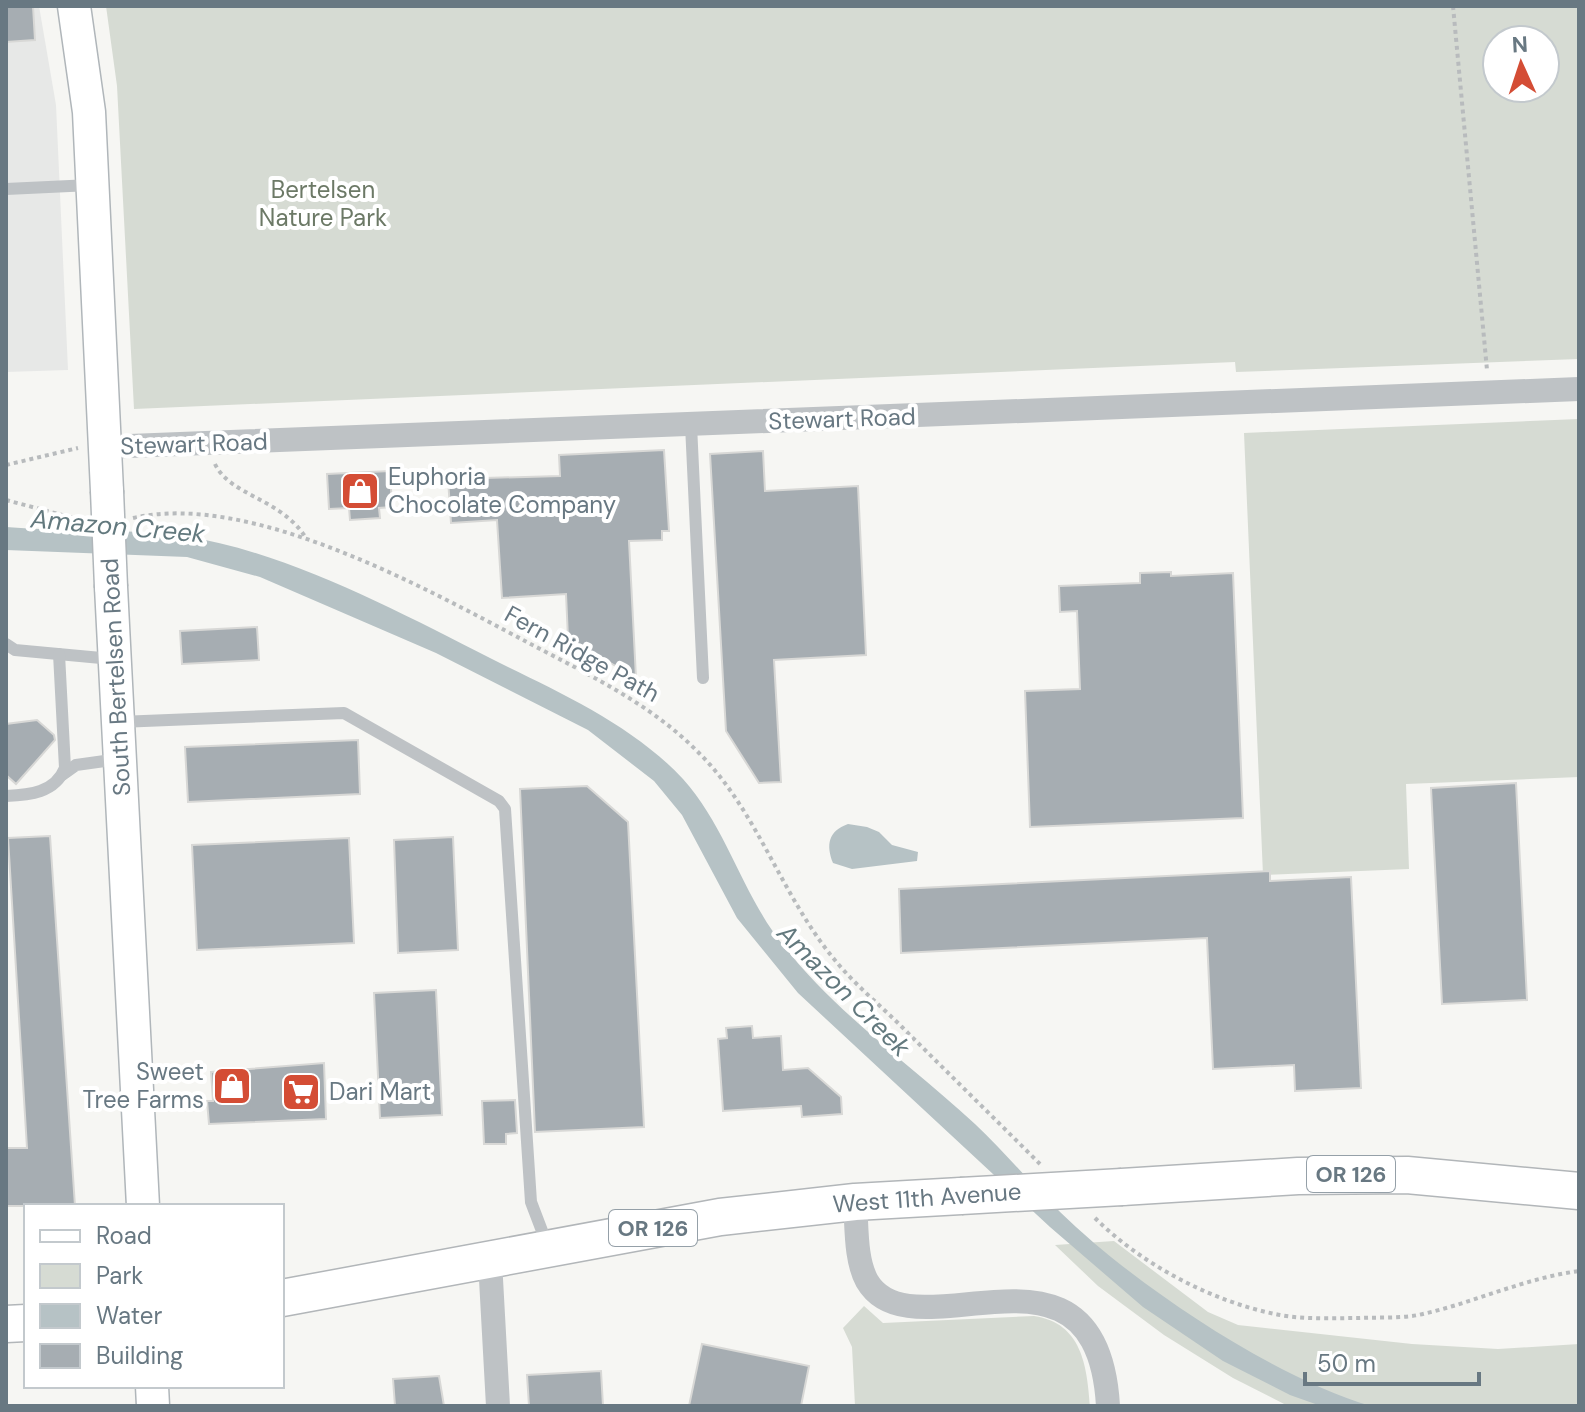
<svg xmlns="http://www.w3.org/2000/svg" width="1585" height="1412" viewBox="0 0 1585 1412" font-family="'DM Sans',sans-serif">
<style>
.built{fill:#e7e8e7}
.green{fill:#d6dbd3;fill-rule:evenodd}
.water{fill:#b6c2c5}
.building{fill:#a6adb2;stroke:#d8d8d6;stroke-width:2}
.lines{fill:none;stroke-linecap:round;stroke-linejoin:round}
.secondary-casing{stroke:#b0b6ba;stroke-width:35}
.primary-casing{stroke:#b2b6b9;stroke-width:39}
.path{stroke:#b8bbbd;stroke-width:4;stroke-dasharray:4 4;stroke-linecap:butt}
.lane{stroke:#bec2c5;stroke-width:12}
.street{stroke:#bec2c5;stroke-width:24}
.secondary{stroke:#fff;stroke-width:32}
.primary{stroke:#fff;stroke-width:36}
.secondary-bridge-casing{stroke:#b0b6ba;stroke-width:35;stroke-linecap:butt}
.primary-bridge-casing{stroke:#b2b6b9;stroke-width:39;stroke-linecap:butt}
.secondary-bridge{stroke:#fff;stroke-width:32}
.primary-bridge{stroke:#fff;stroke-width:36}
.labels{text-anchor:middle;stroke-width:8;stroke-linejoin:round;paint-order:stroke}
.shield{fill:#fff;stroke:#95a0a8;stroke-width:2}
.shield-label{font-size:22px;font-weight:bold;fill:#687882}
.park-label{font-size:24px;fill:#6c7966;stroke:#fff}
.street-label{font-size:24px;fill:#687882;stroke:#fff}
.poi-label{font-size:24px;fill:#687882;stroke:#fff;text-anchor:start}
.water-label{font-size:26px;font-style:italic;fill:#63797e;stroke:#fff}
</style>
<rect width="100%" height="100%" fill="#f6f6f3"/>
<polygon class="built" points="6,6 39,6 56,105 68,370 6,372"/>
<g class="green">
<path d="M106,6H1579V359L1236,372L1235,362L134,409L117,86ZM1497,40H1545V88H1497Z"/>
<polygon points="1579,419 1579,777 1406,784 1409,869 1263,875 1244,433"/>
<polygon points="1114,1241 1208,1312 1238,1325 1412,1344 1498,1349 1579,1344 1579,1406 1288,1406 1233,1378 1164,1335 1098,1286 1055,1245"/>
<path d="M864,1306L883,1323L1034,1316C1082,1323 1087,1366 1090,1406H855L852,1347L843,1328Z"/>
</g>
<g class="water">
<path d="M6,527C65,532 125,528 184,536C287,552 397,611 490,658C556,691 631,723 683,779C727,828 742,894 783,945C837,1014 911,1065 975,1124C1010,1157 1040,1195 1076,1227C1147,1292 1279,1380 1371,1406H1321L1290,1395L1223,1361L1143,1307L1050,1227L798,993L737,918L682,815L654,781L588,730L436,653L260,577L187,557L6,550Z"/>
<path d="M848,824L867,827L879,832L892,845L918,852L917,861L852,869L833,863C826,845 828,831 848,824Z"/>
</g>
<g class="building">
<polygon points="6,6 33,6 35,40 6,42"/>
<polygon points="664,450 669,531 662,531 662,540 629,541 636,678 568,638 566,594 502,598 497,520 451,523 448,479 560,476 559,455"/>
<polygon points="763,451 765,491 858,486 866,655 774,660 781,782 759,783 726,731 710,454"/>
<polygon points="390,471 392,507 379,508 380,518 350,520 349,508 329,509 327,474"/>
<polygon points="1171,572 1171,576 1233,573 1243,818 1030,827 1025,691 1080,689 1077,611 1060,612 1059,586 1140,583 1140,573"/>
<polygon points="257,627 259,660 182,664 180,631"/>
<polygon points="37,720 54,735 55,740 16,784 6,775 6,724"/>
<polygon points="358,740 360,794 188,802 185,747"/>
<polygon points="1516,783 1527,1000 1442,1004 1431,788"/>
<polygon points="587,786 628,822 644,1127 535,1132 520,789"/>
<polygon points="50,836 75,1206 6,1206 6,1148 27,1148 8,838"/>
<polygon points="453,837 458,950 398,953 394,840"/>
<polygon points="349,838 354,943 197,950 192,845"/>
<polygon points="1270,871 1270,881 1351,877 1361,1088 1295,1091 1294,1065 1213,1069 1207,938 901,953 899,889"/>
<polygon points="436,990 442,1115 380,1118 374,993"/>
<polygon points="752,1026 753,1038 781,1036 783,1070 808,1068 841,1097 842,1114 802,1117 801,1106 723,1111 718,1039 727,1038 726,1028"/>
<polygon points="324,1063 326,1119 209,1124 207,1101 213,1101 211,1072"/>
<polygon points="515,1100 517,1133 506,1134 506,1144 484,1144 482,1101"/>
<polygon points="702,1344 809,1366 801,1406 689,1406"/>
<polygon points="601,1371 603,1406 529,1406 527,1375"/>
<polygon points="439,1376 444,1406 395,1406 393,1379"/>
</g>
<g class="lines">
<g class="secondary-casing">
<g id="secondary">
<polyline points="74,6 89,112 107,491"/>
<polyline points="111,587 143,1206"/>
<polyline points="152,1386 153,1406"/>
</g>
</g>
<g class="primary-casing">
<g id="primary">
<polyline points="1122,1187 1298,1176 1407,1175 1579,1191"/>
<polyline points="282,1298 720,1217 855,1202 961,1196"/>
<polyline points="6,1324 26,1323"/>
</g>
</g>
<g class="path">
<polyline points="1453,6 1487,370"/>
<path d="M215,464C230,496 281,498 306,538"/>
<polyline points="6,465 78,448"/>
<polyline points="6,500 81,520"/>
<path d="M133,518C250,491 425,588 525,641C585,673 650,703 698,752C757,810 781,895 834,959C854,984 880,1005 902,1027C948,1073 994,1118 1040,1164"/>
<path d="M1095,1218C1141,1264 1211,1301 1275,1314C1303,1320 1332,1318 1360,1318C1382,1317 1405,1319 1427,1313C1478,1301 1526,1278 1579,1271"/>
</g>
<g class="lane">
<polyline points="6,189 91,185"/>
<polyline points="691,425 703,678"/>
<polyline points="6,644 15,650 112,659"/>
<polyline points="119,722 344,713 499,801 505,809 531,1202 547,1244"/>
<polyline points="62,775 76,765 119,759"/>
<path d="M6,796C29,795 55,793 65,768L59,654"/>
</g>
<g class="street">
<polyline points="104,447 1579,389"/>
<path d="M855,1202C857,1226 855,1259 867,1281C913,1360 1097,1215 1108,1406"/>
<polyline points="490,1261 498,1406"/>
</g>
<use href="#secondary" class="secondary"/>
<use href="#primary" class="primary"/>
<g class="secondary-bridge-casing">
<polyline id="secondary-bridge" points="107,491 111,587"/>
</g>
<g class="primary-bridge-casing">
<polyline id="primary-bridge" points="961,1196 1122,1187"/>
</g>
<use href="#secondary-bridge" class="secondary-bridge"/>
<use href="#primary-bridge" class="primary-bridge"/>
</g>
<defs>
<g id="shop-square" transform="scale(2)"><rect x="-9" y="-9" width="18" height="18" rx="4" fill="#d44d35" stroke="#fff"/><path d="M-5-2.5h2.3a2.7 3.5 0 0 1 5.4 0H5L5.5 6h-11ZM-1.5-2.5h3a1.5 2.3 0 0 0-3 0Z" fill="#fff"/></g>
<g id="supermarket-square" transform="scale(2)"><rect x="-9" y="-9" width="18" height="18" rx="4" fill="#d44d35" stroke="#fff"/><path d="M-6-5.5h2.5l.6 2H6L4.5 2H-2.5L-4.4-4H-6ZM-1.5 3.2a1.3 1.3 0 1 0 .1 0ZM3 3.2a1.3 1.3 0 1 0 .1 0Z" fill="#fff"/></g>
</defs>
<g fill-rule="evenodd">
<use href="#shop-square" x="360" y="491"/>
<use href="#shop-square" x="232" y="1086"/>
<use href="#supermarket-square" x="301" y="1092"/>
</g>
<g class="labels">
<g class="shield">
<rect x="1307" y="1156" width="88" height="36" rx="6"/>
<rect x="609" y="1210" width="88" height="36" rx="6"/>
</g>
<g class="shield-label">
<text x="1351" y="1182">OR 126</text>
<text x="653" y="1236">OR 126</text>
</g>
<g class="park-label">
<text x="323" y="198">Bertelsen<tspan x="323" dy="28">Nature Park</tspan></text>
</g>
<g class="street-label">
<text transform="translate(842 419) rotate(-2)" y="8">Stewart Road</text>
<text transform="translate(194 444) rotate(-2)" y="8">Stewart Road</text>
<text transform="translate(582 654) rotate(29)" y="8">Fern Ridge Path</text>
<text transform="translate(116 677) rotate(-93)" y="8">South Bertelsen Road</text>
<text transform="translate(927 1198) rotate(-4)" y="8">West 11th Avenue</text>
</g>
<g class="poi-label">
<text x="388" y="485">Euphoria<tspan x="388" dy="28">Chocolate Company</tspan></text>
<text x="204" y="1080" text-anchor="end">Sweet<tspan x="204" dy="28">Tree Farms</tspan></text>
<text x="329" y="1100">Dari Mart</text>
</g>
<g class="water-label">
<text transform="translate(118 526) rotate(5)" y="9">Amazon Creek</text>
<text transform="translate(844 990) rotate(45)" y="9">Amazon Creek</text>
</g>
</g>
<rect width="1585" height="1412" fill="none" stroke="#687882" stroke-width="16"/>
<rect x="24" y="1204" width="260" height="184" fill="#ffffff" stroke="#c3c9cd" stroke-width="2"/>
<rect x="40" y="1230" width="40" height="12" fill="#ffffff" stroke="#c3c9cd" stroke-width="2"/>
<text x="96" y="1244" font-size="24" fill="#687882">Road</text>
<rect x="40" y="1264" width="40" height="24" fill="#d6dbd3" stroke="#c3c9cd" stroke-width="2"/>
<text x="96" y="1284" font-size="24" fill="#687882">Park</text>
<rect x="40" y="1304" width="40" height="24" fill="#b6c2c5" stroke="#c3c9cd" stroke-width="2"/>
<text x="96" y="1324" font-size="24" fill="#687882">Water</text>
<rect x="40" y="1344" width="40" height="24" fill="#a6adb2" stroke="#c3c9cd" stroke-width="2"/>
<text x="96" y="1364" font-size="24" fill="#687882">Building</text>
<g transform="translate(1521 64) rotate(357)"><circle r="38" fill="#ffffff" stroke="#c3c9cd" stroke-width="2"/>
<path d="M0-6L14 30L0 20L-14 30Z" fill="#d44d35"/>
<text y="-12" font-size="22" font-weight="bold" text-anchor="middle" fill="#687882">N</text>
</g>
<path d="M1305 1372v12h174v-12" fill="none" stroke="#687882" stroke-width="4"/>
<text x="1317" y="1372" font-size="24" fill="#687882" stroke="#ffffff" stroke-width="6" paint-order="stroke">50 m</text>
</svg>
